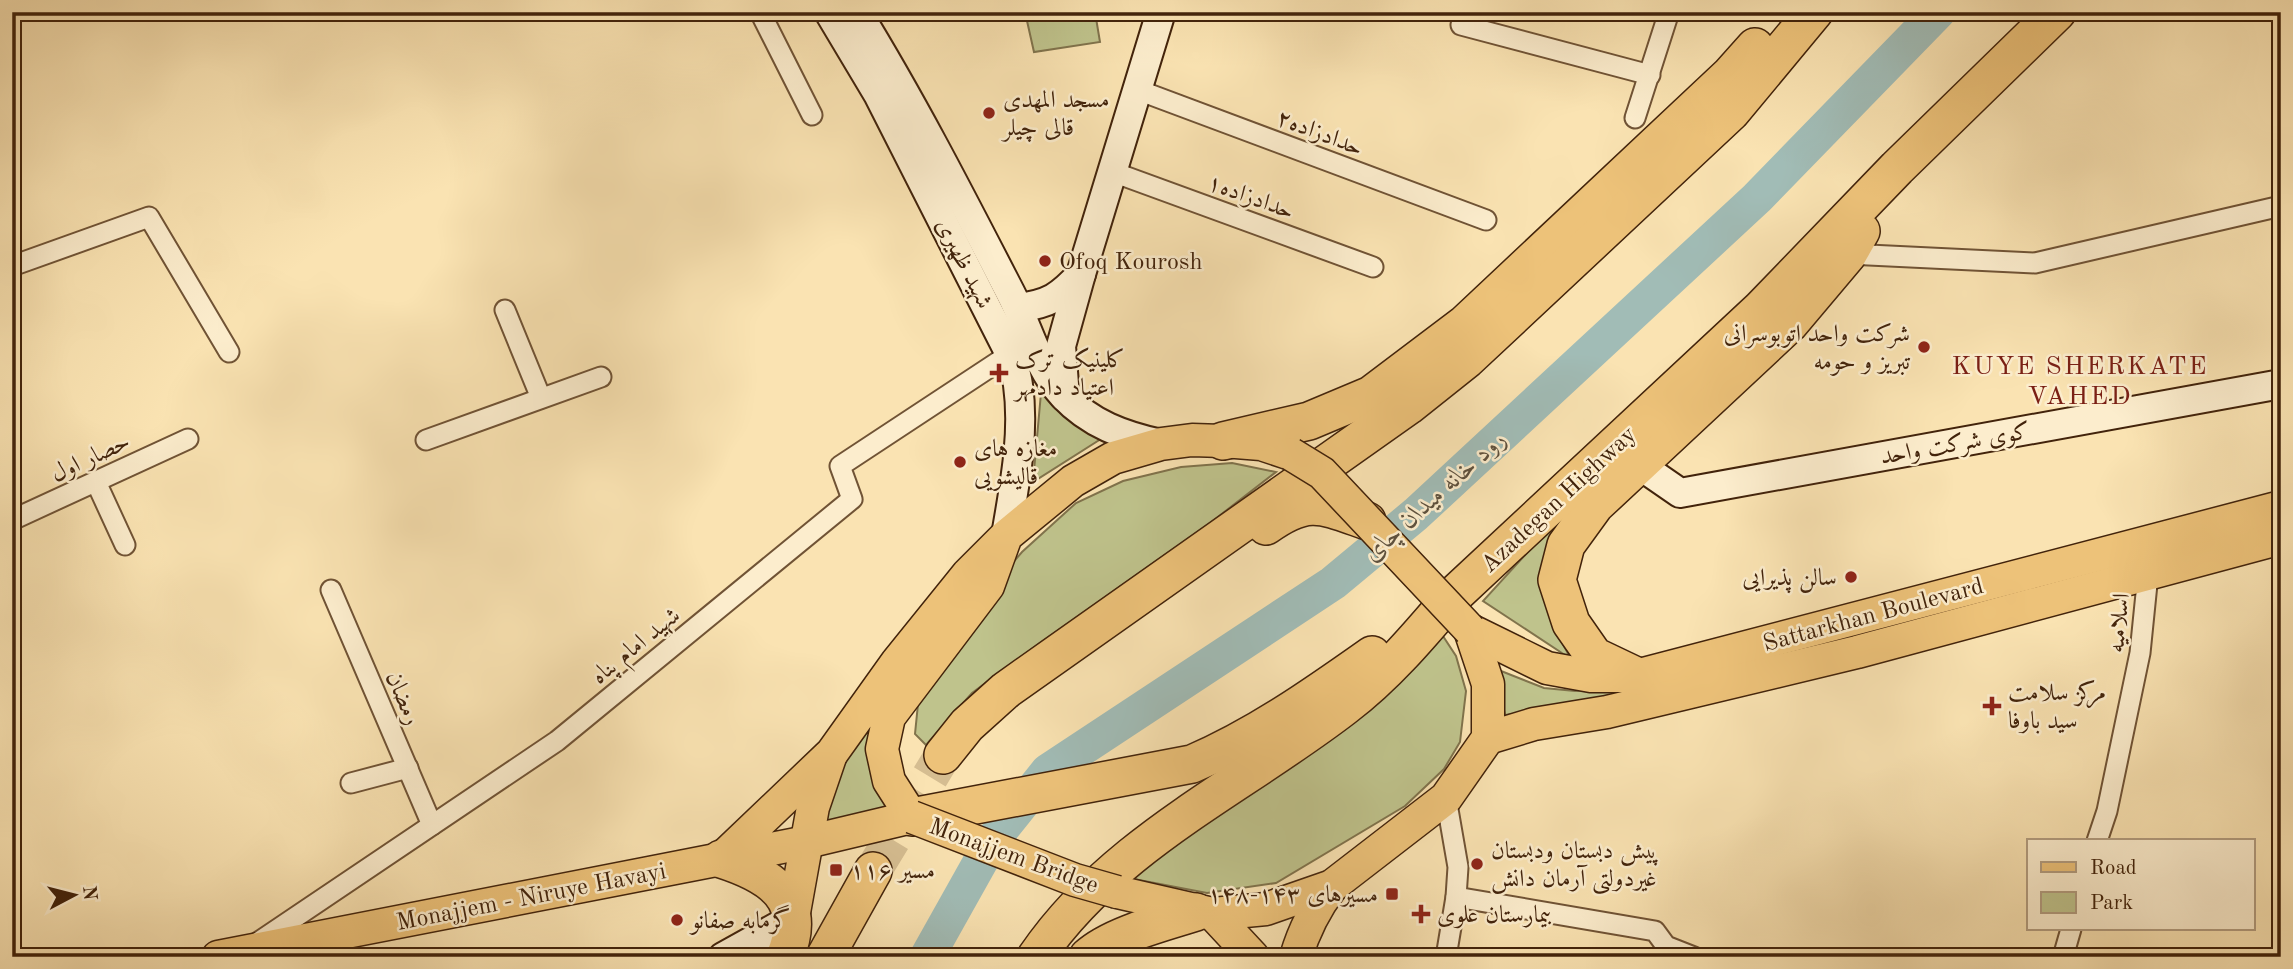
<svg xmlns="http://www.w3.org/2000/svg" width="2293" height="969" viewBox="0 0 2293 969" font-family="'Old Standard TT',Amiri,serif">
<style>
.green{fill:#bfc38c;stroke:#80734c;stroke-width:2}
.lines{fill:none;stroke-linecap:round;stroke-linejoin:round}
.river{stroke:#a1bcb6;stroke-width:35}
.highway-tunnel{stroke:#d5bd91;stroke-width:37;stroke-dasharray:37 18;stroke-linecap:butt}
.street-casing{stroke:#705335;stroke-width:23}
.secondary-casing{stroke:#42230b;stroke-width:32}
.primary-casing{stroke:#42230b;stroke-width:35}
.highway-casing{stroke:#42230b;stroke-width:40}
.street{stroke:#fcedcd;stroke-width:19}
.secondary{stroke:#fcedcd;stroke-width:28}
.primary{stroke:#edc279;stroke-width:32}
.highway{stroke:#edc279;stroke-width:37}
.primary-bridge-casing{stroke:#42230b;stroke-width:35;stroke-linecap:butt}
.primary-bridge{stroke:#edc279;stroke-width:32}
.poi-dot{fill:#8f2418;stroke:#fcedcd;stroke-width:2.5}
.labels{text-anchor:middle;stroke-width:5;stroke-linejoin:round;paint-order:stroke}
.poi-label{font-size:24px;fill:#42230b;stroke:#fcedcd;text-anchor:start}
.street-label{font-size:24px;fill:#42230b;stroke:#fcedcd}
.neighbourhood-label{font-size:26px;letter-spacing:2px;fill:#7a1f14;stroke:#fcedcd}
.water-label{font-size:26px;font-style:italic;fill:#5e513e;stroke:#fcedcd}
</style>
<rect width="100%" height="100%" fill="#fae3b2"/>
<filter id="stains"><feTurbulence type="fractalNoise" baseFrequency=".00286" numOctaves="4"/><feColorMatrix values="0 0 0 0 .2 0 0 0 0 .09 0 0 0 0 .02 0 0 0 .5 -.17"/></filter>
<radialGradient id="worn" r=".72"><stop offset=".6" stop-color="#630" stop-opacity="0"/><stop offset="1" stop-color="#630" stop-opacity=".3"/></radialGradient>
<g class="green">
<polygon points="1025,12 1095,12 1100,42 1034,52"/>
<polygon points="1041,393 1104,437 1033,482"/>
<polygon points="1232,463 1276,472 1210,523 1041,642 972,693 926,745 915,734 918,704 949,637 1022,552 1076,503 1123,481 1181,467"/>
<polygon points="1561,516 1546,552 1552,624 1571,659 1483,601"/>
<polygon points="1439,630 1456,656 1466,691 1460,742 1444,769 1405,806 1276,883 1207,893 1118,876"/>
<polygon points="1496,669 1544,688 1575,691 1657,682 1659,689 1571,707 1505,715"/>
<polygon points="880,710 888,808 824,823 840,764"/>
</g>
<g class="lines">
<polyline class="river" points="927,957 992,841 1048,771 1333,583 1416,514 1757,198 1938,12"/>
<polyline class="highway-tunnel" points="873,871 943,755"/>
<g class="street-casing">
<g id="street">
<polyline points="760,12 812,115"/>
<polyline points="1461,25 1650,75"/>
<polyline points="1138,90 1486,220"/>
<polyline points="1635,118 1669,12"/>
<polyline points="1113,172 1373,267"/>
<polyline points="1848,254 2035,263 2281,206"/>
<polyline points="12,266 149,217 229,352"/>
<polyline points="505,310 541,398"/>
<polyline points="426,440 601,377"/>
<polyline points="96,482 125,545"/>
<polyline points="12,520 188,439"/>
<polyline points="331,590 432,825"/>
<polyline points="351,783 408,768"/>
<polyline points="1446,798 1458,867 1456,897 1446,957"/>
<polyline points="2097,841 2107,811 2140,653 2148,574"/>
<polyline points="1456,897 1655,931 1666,946 1694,957"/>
<polyline points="257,943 557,741 852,499 840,466 1010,354"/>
<polyline points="2063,957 2071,929"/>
</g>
</g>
<g class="secondary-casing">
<g id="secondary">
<path d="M829,12L878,94L1010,354C1013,364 1017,375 1018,385C1025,435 1014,487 1006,536"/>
<path d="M857,12C913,103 961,197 1010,292C1028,326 1037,367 1063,395C1090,424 1124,436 1161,444"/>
<polyline points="1081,274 1161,12"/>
<path d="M1018,308C1049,304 1060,297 1081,274L1061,346L1065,397"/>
<polyline points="1638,464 1680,493 2281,384"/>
<polyline points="723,957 793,918"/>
</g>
</g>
<g class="primary-casing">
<g id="primary">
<polyline points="1006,536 968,574 897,662 832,753 721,859 807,842 912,817 889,781 882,749 889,717 988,586 1006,536 1073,481 1113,458 1161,444 1192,440 1223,441 1261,444 1291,454"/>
<polyline points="1470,630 1547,668 1591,676 1636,676 2281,507"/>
<polyline points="1488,738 1534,724 1607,712 1857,652 2281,538"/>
<polyline points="1117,892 1213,914 1266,909 1332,886 1446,798 1488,738 1488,684 1470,630"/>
<polyline points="1213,914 1253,957"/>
<polyline points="793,918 813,807 830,757"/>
<polyline points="218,957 721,859"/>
<path d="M1296,957C1304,930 1315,908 1332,886"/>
</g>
</g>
<g class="highway-casing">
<g id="highway">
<polyline points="1223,441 1309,421 1371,395 1465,324 1730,75 1755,47"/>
<path d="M1266,526C1308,496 1322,505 1367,521"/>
<polyline points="1636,676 1594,656 1571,623 1557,580 1566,545 1595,505 1789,324 1848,254 1861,231"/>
<polyline points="943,755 967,725 1006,690 1408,406 1467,359 1731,112 1814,12"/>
<path d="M912,817L1192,764C1257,736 1314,696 1372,655"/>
<path d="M721,859C771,875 809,899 785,957"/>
<polyline points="825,957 873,871"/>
<path d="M1036,957C1113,844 1239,788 1344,707C1385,676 1419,636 1452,597L1761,309L1897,168L2057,12"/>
<path d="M1088,957C1112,935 1165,922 1196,912"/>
</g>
</g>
<use href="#street" class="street"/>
<use href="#secondary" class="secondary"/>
<use href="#primary" class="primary"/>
<use href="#highway" class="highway"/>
<g class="primary-bridge-casing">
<g id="primary-bridge">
<polyline points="1291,454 1322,473 1470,630"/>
<polyline points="912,817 1075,880 1117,892"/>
</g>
</g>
<use href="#primary-bridge" class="primary-bridge"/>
</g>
<g class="poi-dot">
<circle cx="989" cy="113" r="7"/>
<circle cx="1045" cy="261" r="7"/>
<circle cx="1924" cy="347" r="7"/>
<path d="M995.5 362.5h7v7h7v7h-7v7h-7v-7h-7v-7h7z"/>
<circle cx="960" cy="462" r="7"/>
<circle cx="1851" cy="577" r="7"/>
<path d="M1988.5 695.5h7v7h7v7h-7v7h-7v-7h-7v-7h7z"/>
<circle cx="1477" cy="864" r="7"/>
<rect x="829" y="863" width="14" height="14" rx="3.5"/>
<rect x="1385" y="887" width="14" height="14" rx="3.5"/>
<path d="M1417.5 903.5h7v7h7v7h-7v7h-7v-7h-7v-7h7z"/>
<circle cx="677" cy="920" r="7"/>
</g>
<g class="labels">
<g class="poi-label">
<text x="1003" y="107">مسجد المهدی<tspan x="1003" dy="28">قالی چیلر</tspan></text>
<text x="1059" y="269">Ofoq Kourosh</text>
<text x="1910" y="341" text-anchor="end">شرکت واحد اتوبوسرانی<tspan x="1910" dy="28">تبریز و حومه</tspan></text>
<text x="1015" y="367">کلینیک ترک<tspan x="1015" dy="28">اعتیاد دادمهر</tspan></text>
<text x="974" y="456">مغازه های<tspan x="974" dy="28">قالیشویی</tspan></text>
<text x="1837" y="585" text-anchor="end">سالن پذیرایی</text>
<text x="2008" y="700">مرکز سلامت<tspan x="2008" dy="28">سید باوفا</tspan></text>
<text x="1491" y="858">پیش دبستان ودبستان<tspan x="1491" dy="28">غیردولتی آرمان دانش</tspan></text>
<text x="850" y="878">مسیر ۱۱۶</text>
<text x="1378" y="902" text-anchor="end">مسیرهای ۱۴۳-۱۴۸</text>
<text x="1437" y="922">بیمارستان علوی</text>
<text x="691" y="928">گرمابه صفانو</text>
</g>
<g class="street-label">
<text transform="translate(1320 132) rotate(21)" y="8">حدادزاده۲</text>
<text transform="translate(1251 196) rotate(20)" y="8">حدادزاده۱</text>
<text transform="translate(965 263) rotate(63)" y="8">شهید ظهیری</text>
<text transform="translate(1955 443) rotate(-10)" y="8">کوی شرکت واحد</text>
<text transform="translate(90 457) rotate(-25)" y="8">حصار اول</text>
<text transform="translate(1558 499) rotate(-43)" y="8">Azadegan Highway</text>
<text transform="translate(1873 614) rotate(-15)" y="8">Sattarkhan Boulevard</text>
<text transform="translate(2118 623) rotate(-84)" y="8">اسلامیه</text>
<text transform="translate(635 645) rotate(-39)" y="8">شهید امام پناه</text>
<text transform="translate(404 698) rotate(67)" y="8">رمضان</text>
<text transform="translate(1014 855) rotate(20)" y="8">Monajjem Bridge</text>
<text transform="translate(531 896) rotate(-11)" y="8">Monajjem - Niruye Havayi</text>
</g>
<g class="neighbourhood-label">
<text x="2080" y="374">KUYE SHERKATE<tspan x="2080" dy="30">VAHED</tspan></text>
</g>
<g class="water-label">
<text transform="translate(1434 495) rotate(-42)" y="9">رود خانه میدان چای</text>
</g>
</g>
<rect width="2293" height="969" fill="none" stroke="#fae3b2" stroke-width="42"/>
<rect x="14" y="14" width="2265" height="941" fill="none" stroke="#42230b" stroke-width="3.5"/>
<rect x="21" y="21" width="2251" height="927" fill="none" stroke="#42230b" stroke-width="2"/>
<rect x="2027" y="839" width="228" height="91" fill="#fcedcd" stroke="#b29c7f" stroke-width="2"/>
<rect x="2041" y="862" width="35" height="10" fill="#edc279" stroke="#b29c7f" stroke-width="2"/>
<text x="2090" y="874" font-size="21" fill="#42230b">Road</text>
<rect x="2041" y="892" width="35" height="21" fill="#bfc38c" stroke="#b29c7f" stroke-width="2"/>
<text x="2090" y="909" font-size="21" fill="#42230b">Park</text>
<g transform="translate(74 895) rotate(83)" stroke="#fcedcd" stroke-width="5" paint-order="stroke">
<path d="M0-5L12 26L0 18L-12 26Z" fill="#42230b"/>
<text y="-10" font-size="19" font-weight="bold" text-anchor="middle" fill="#42230b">N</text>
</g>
<rect width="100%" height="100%" filter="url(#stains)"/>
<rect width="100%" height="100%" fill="url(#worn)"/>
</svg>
